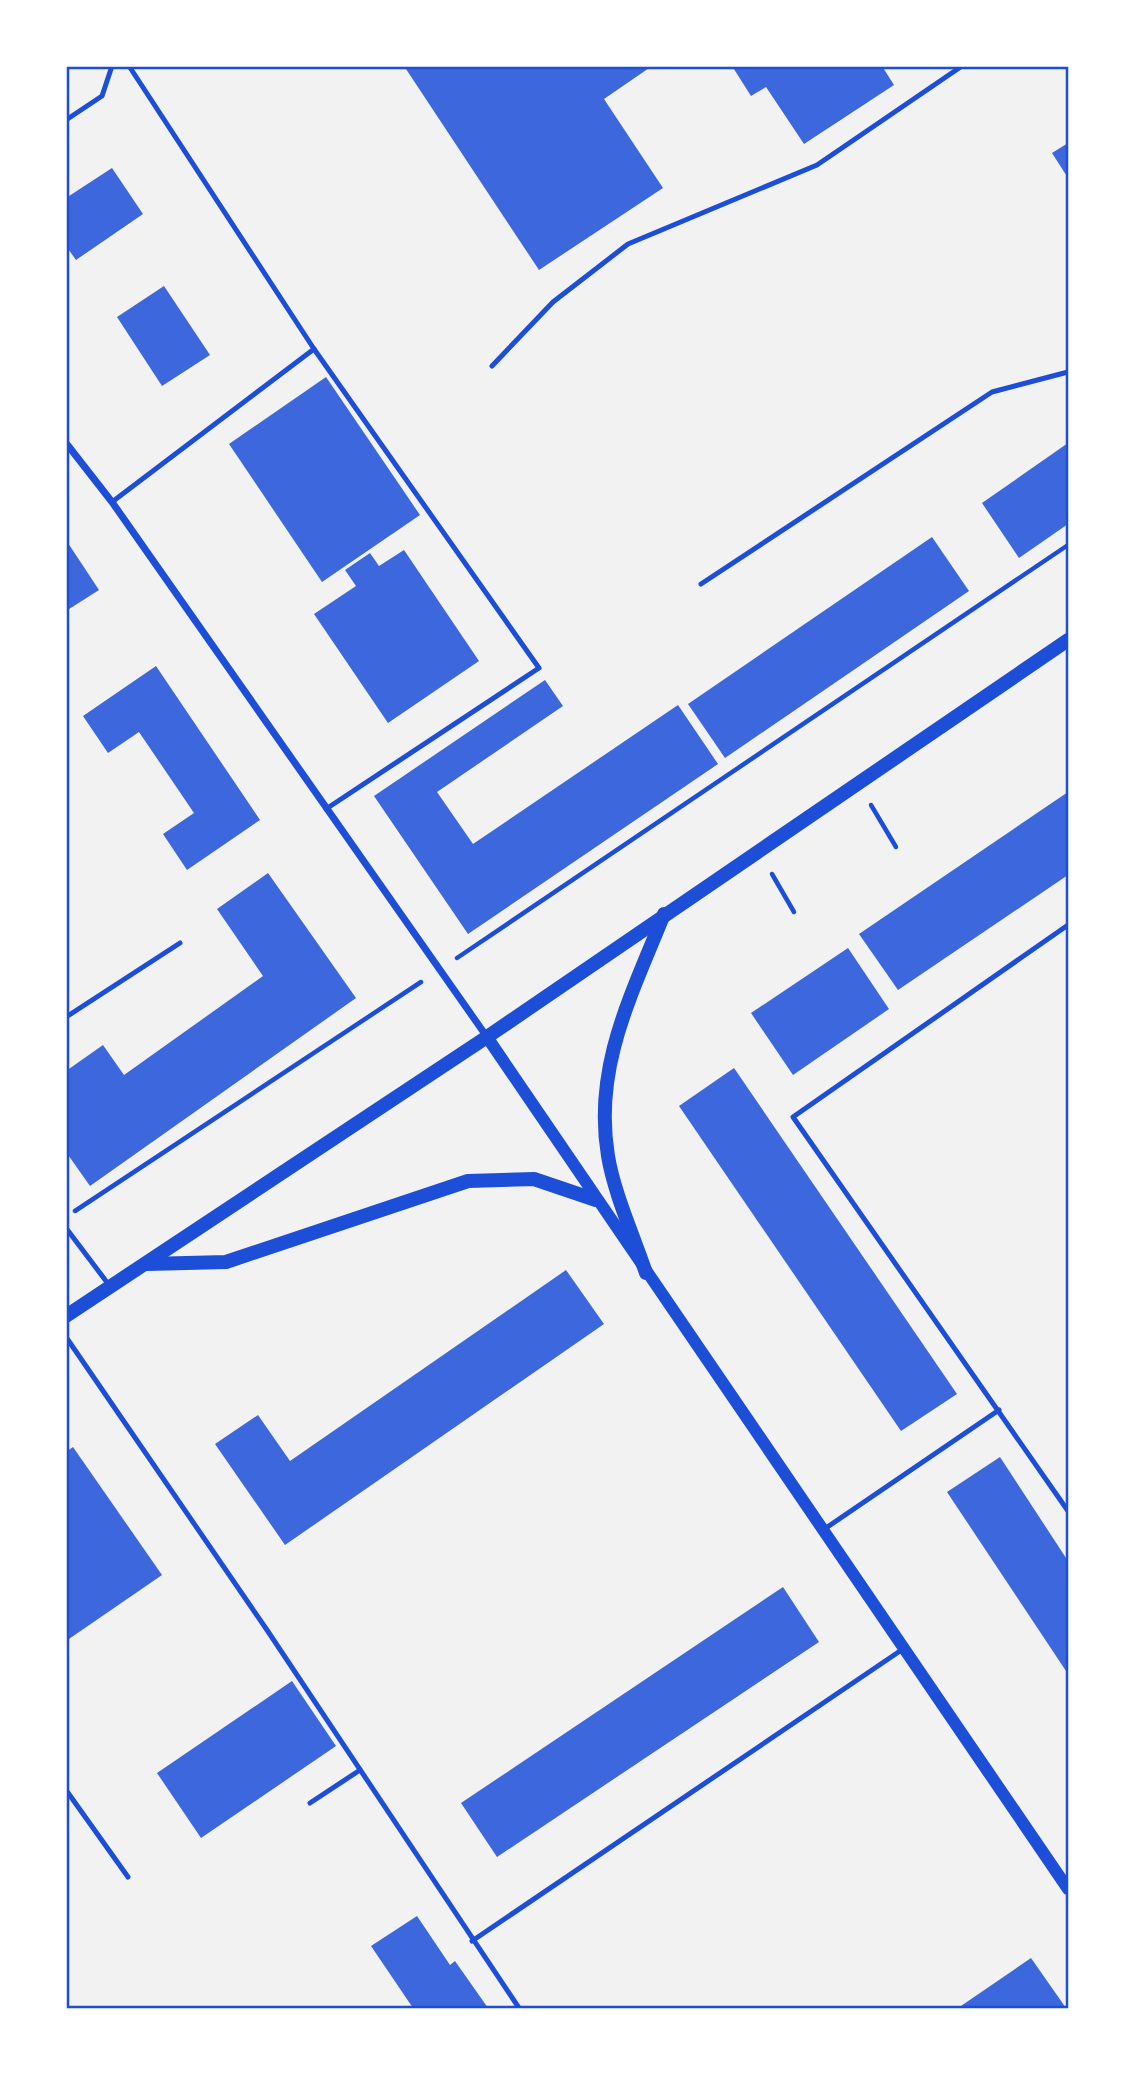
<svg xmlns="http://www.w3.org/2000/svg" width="1135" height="2075" viewBox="0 0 1135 2075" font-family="Lora,serif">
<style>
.building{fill:#3d67dc}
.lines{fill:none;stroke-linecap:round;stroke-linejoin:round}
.path{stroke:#1d4ed8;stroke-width:4.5}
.service{stroke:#1d4ed8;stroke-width:5}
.minor{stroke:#1d4ed8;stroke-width:7}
.tertiary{stroke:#1d4ed8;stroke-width:12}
.secondary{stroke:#1d4ed8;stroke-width:14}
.neatline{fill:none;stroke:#1d4ed8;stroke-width:2.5}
</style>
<rect width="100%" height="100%" fill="#f2f2f2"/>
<g class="building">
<polygon points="404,66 652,66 604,99 663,188 539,270"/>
<polygon points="732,66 882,66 894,85 804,144 766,87 751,96"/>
<polygon points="1068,143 1068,178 1052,153"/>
<polygon points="112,168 143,214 76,260 66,246 66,198"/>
<polygon points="164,286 210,355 162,386 117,317"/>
<polygon points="326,377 420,515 322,582 229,444"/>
<polygon points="1068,443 1068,524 1019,558 982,503"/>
<polygon points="932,537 969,591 725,758 688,704"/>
<polygon points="66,540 99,590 66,611"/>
<polygon points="404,550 479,661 388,723 314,614 356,586 345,570 370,553 379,566"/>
<polygon points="156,666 260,820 187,870 163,834 194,813 139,732 108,753 83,716"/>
<polygon points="545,680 563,706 437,792 473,844 678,705 718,764 468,934 374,796"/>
<polygon points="1068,792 1068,875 898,990 859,934"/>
<polygon points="268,873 356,998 90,1186 66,1152 66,1071 103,1045 124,1075 263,976 217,909"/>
<polygon points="848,948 889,1009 793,1075 751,1013"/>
<polygon points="734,1068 957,1394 901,1431 679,1106"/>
<polygon points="566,1270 604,1324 285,1545 215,1444 258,1415 290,1461"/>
<polygon points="73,1447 162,1575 66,1641 66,1452"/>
<polygon points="1000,1457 1068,1561 1068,1674 947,1492"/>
<polygon points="783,1587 819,1642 497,1857 461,1803"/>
<polygon points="292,1681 336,1746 201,1838 157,1773"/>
<polygon points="417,1916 450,1965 455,1961 488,2008 413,2008 371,1946"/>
<polygon points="1031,1958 1066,2008 958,2008"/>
</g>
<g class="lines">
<g class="path">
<polyline points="871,805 896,847"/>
<polyline points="772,874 794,912"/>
<polyline points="457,958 1068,545"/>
<polyline points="75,1211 421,982"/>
</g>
<g class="service">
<polyline points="129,66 314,349 539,668 326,809"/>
<polyline points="66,120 102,96 112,66"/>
<polyline points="492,366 553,302 628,244 817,165 962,66"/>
<polyline points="112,502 314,349"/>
<polyline points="701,584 992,392 1068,372"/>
<polyline points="1068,925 793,1117 1068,1511"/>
<polyline points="66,1017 180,943"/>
<polyline points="66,1228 109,1285"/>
<polyline points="66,1337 267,1630 519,2008"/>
<polyline points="823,1530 999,1410"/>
<polyline points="66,1790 128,1877"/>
<polyline points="310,1803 360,1770"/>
<polyline points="472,1941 903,1649"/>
</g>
<polyline class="minor" points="66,443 112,502 487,1037"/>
<polyline class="tertiary" points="487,1037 1068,1889"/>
<g class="secondary">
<polyline points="147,1264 226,1262 468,1181 534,1179 596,1200"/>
<path d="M646,1273C634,1237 614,1193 608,1156C593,1067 632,994 664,914"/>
<polyline points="66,1316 487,1037 1068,640"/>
</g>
</g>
<rect width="1135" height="2075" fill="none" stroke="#ffffff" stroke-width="136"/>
<rect x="68" y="68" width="999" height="1939" class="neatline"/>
</svg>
